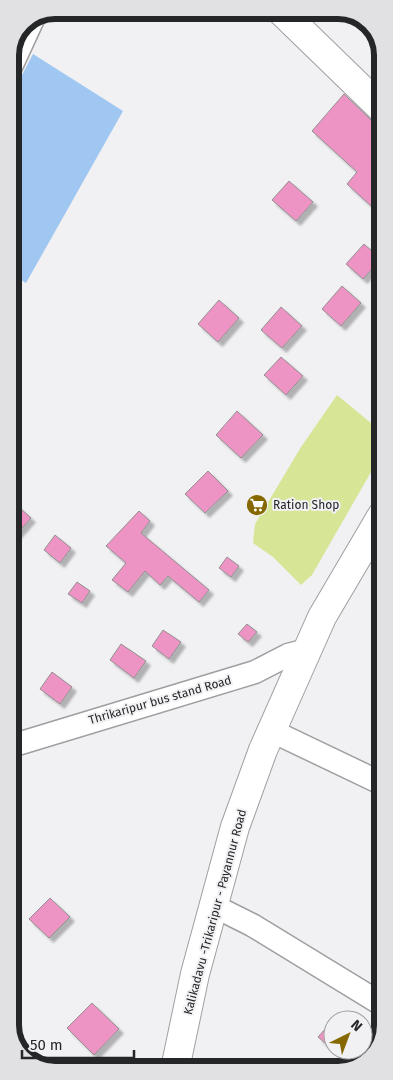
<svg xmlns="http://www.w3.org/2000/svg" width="393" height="1080" viewBox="0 0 393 1080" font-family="'Fira Sans',sans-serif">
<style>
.green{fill:#d7e696}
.water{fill:#9fc7f1}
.building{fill:#ee94c4;stroke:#928f90;filter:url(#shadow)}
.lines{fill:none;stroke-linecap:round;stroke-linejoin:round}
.minor-casing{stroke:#9f9fa2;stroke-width:25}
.major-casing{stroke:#9f9fa2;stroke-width:30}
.minor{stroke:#fff;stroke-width:22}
.major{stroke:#fff;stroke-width:28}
.labels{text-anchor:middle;stroke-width:4;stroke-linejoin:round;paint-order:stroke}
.poi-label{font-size:12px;fill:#252627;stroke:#f1f1f4;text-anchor:start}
.street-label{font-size:12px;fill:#252627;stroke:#f1f1f4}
.rim{fill:none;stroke:#252627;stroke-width:6}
</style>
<defs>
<filter id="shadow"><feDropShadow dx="4.5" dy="4.5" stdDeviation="1" flood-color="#0004"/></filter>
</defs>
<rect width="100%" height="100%" fill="#f1f1f4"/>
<polygon class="green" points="337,395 382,432 382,453 312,575 301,585 273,557 253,543 255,524 301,447"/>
<polygon class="water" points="33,54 123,111 26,283 10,273 10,98"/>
<g class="building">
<polygon points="344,94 371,120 382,125 382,175 372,186 382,195 382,216 347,184 357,172 312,131"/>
<polygon points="289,181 313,202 296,221 272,200"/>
<polygon points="364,244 381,259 363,279 346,264"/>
<polygon points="342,286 361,303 341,326 322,309"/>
<polygon points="219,300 239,318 218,342 198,324"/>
<polygon points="281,307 302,326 282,348 261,330"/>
<polygon points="281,357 303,376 286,395 264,375"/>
<polygon points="237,411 263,435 241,458 216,435"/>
<polygon points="208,471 228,491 205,513 185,494"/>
<polygon points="11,500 31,518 11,540"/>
<polygon points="139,511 150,521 141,533 209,590 199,602 168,576 160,585 145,571 128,592 112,580 126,563 106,546"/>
<polygon points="55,535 71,548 60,563 44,550"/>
<polygon points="227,557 239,566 231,577 219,568"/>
<polygon points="77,582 90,591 82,603 68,594"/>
<polygon points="247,624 257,632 248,642 238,634"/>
<polygon points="163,630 181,642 169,659 152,646"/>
<polygon points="121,644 146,661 134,678 110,660"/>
<polygon points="52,672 72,687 60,704 40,689"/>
<polygon points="50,898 70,917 49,938 29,919"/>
<polygon points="92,1003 119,1029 94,1055 67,1028"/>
<polygon points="333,1020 333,1050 318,1037"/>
<polygon points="333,1050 375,1050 352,1067"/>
</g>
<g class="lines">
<g class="minor-casing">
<g id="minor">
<polyline points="10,69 33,19"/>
<polyline points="272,731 383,784"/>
<polyline points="11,746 255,672 288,655 307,650"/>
<polyline points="214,906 252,925 383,1005"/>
</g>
</g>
<g class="major-casing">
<g id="major">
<polyline points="280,10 382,109"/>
<polyline points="175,1069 195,974 235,827 263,750 322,617 382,515"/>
</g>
</g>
<use href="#minor" class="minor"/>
<use href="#major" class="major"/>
</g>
<defs>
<g id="supermarket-disc" transform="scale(1.125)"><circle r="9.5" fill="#866802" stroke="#f1f1f4"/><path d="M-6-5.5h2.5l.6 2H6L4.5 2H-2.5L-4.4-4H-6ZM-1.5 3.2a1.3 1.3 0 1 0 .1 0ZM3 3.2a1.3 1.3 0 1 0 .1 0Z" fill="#fff"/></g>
</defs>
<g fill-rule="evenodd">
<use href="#supermarket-disc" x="257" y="505"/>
</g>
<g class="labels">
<g class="poi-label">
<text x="273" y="509">Ration Shop</text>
</g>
<g class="street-label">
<text transform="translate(160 700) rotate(-16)" y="4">Thrikaripur bus stand Road</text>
<text transform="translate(215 912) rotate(-75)" y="4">Kalikadavu -Trikaripur - Payannur Road</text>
</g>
</g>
<path d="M0 0H393V1080H0ZM55 19H338A36 36 0 0 1 374 55V1025A36 36 0 0 1 338 1061H55A36 36 0 0 1 19 1025V55A36 36 0 0 1 55 19Z" fill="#e1e1e4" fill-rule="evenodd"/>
<path class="rim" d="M55 19H338A36 36 0 0 1 374 55V1025A36 36 0 0 1 338 1061H55A36 36 0 0 1 19 1025V55A36 36 0 0 1 55 19Z"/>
<g transform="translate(348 1035) rotate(42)"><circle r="24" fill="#f1f1f4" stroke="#9fa0a2"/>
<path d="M0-4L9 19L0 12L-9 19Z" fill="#866802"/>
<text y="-8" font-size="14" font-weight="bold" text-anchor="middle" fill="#252627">N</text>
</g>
<path d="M22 1050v8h112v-8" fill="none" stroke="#252627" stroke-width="2.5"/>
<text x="30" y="1050" font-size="15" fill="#252627" stroke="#f1f1f4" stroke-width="4" paint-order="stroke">50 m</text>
</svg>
